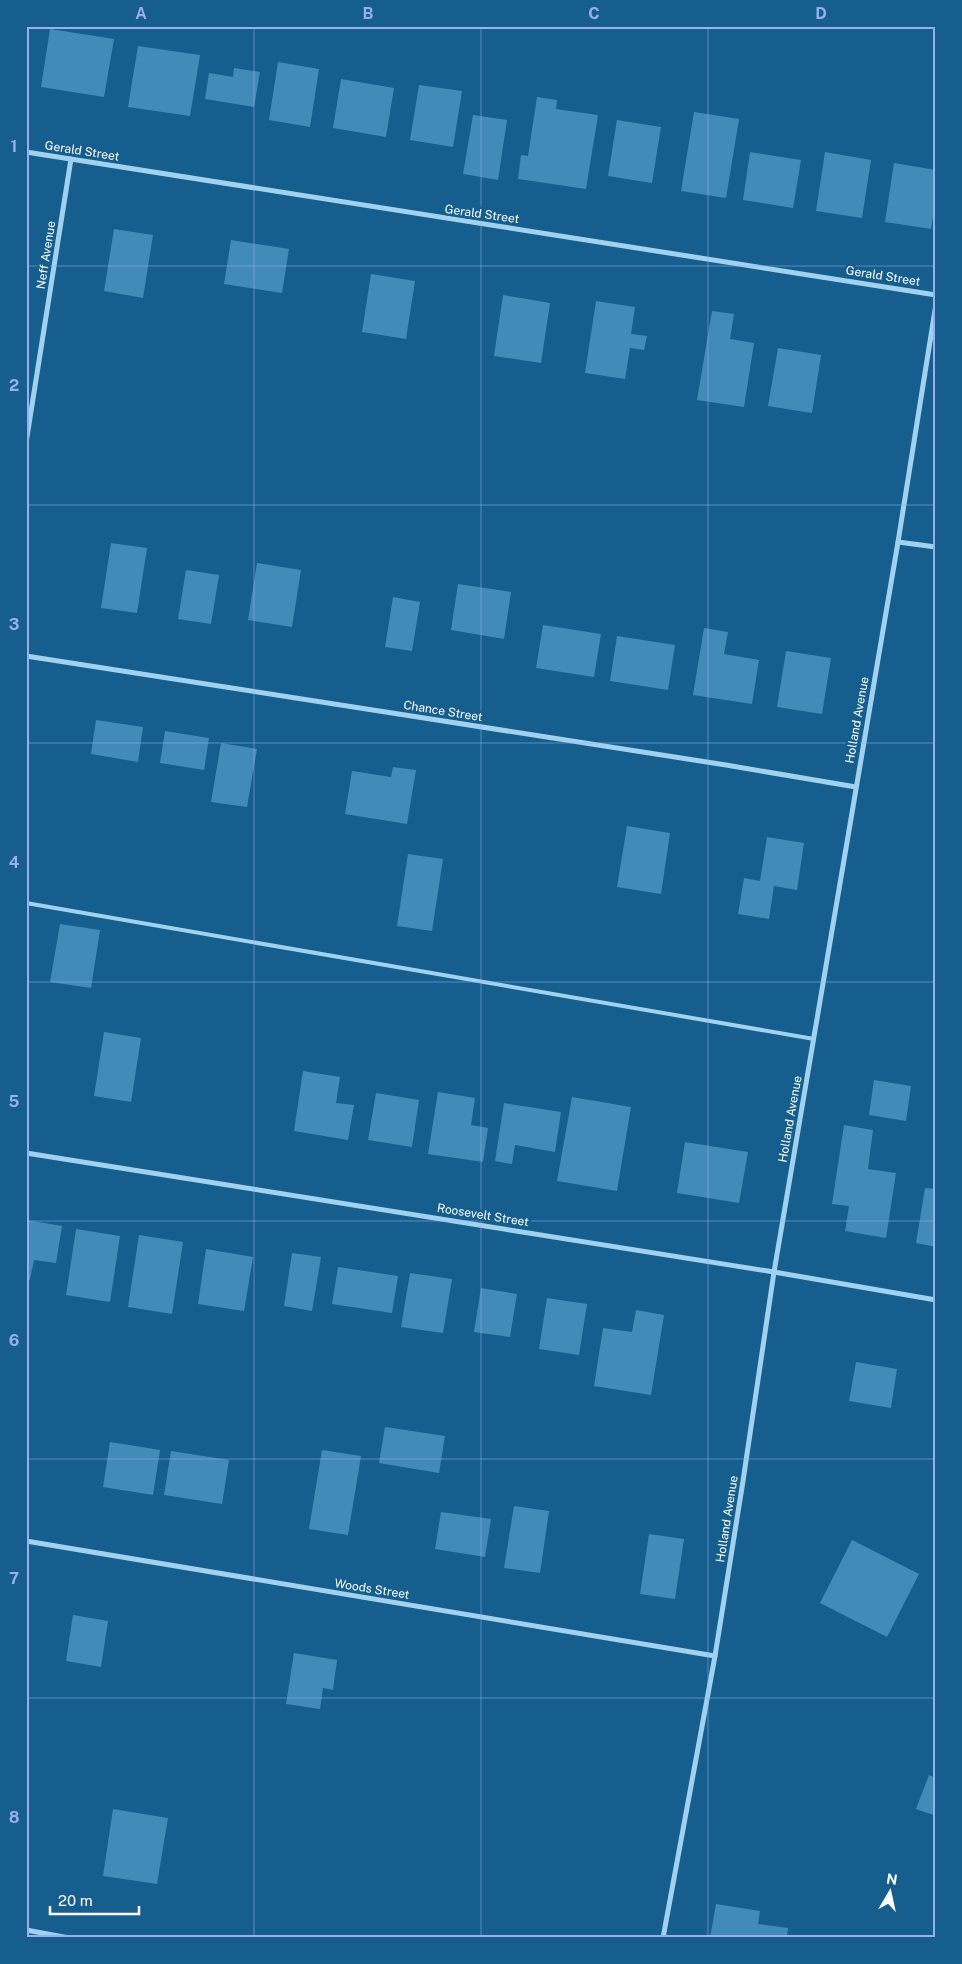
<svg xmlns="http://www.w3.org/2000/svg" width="962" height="1964" viewBox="0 0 962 1964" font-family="'Public Sans',sans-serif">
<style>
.building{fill:#428bb8}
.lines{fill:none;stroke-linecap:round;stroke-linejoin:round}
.service{stroke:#a0d2f0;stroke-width:4}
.minor{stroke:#a0d2f0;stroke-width:5}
.grid{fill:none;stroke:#99afed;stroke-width:1;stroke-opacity:0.55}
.labels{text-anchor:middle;stroke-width:5;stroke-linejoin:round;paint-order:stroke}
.street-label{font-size:12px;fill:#fff;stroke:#155e8e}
.neatline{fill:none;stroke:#99afed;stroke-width:2}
.grid-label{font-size:16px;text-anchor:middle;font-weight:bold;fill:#99afed}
</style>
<rect width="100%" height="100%" fill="#155e8e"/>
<g class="building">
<polygon points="50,29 114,39 104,97 41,87"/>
<polygon points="138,46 200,55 190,116 128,107"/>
<polygon points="278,62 319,69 310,127 269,120"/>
<polygon points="234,68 260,72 254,107 205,99 209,73 233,77"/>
<polygon points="341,79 394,88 386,137 333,128"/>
<polygon points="419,85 462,91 453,147 410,140"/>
<polygon points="537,97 557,100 556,109 598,115 586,189 518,179 521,155 528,156"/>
<polygon points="694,112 739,119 726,198 681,191"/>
<polygon points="473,115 507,120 498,180 463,174"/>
<polygon points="617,120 661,127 652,183 608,176"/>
<polygon points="750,152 801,160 793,208 743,200"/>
<polygon points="825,152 871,160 862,218 816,211"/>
<polygon points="894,163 936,170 936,199 931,229 885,222"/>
<polygon points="114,229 153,235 143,298 104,291"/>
<polygon points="231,240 289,249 282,293 224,284"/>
<polygon points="371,274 415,281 406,339 362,332"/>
<polygon points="503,295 550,303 541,363 494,356"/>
<polygon points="596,301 635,307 631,334 647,336 644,350 630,348 625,379 585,373"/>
<polygon points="712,311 734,314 730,339 754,343 744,407 697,400"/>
<polygon points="778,348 821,355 812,413 768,406"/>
<polygon points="111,543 147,548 137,613 101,608"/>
<polygon points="257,563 301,570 292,627 248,620"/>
<polygon points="186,570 219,575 211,624 178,619"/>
<polygon points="458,584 511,592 504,639 451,630"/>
<polygon points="393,597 420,602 412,651 385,647"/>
<polygon points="543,625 601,634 594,677 536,668"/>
<polygon points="704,628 728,632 724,654 759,660 752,704 693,695"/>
<polygon points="617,636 675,645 668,690 610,681"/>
<polygon points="786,651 831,658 822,714 777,707"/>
<polygon points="96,720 143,727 138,762 91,754"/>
<polygon points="165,731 209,738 204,770 160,763"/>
<polygon points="221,743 257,749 247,807 211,802"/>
<polygon points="393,767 416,770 407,824 345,814 352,771 391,777"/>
<polygon points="627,826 670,833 661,894 617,887"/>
<polygon points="767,837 804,843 797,890 774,886 769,919 738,914 744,878 760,881"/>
<polygon points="408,854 443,859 432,931 397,926"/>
<polygon points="60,924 100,930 91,988 50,982"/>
<polygon points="104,1032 141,1038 131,1102 94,1096"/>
<polygon points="303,1071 340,1077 336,1103 354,1105 348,1140 294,1131"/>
<polygon points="874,1080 911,1086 906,1121 869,1115"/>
<polygon points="438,1092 475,1098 471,1125 488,1128 483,1162 428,1154"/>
<polygon points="376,1093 419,1100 412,1147 368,1140"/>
<polygon points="572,1097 631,1107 617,1191 557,1181"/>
<polygon points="504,1103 561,1112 555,1152 515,1145 512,1164 495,1161"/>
<polygon points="844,1125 873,1130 868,1169 896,1173 886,1238 845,1231 849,1206 832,1204"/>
<polygon points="685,1142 748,1152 739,1203 677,1193"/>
<polygon points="925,1188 936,1189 936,1247 916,1243"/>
<polygon points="26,1220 62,1226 56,1263 34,1260 30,1280 26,1279"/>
<polygon points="76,1229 120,1236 110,1302 66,1295"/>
<polygon points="139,1235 183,1242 172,1314 128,1307"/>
<polygon points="206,1249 253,1257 244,1311 198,1304"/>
<polygon points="292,1253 321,1257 312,1311 284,1306"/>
<polygon points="338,1267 398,1276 392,1313 332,1304"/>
<polygon points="410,1273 452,1279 443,1333 401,1327"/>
<polygon points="481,1288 517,1294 510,1337 474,1332"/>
<polygon points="547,1298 587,1304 579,1355 539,1349"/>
<polygon points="636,1310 664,1315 651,1395 594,1386 603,1328 632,1332"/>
<polygon points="856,1362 897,1369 891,1408 849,1401"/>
<polygon points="385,1427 445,1436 439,1473 379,1463"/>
<polygon points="110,1442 160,1450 153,1495 103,1487"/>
<polygon points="322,1450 361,1456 348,1535 309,1529"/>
<polygon points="171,1451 229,1460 222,1504 164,1495"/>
<polygon points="514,1506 549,1511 540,1573 504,1568"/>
<polygon points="441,1512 491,1519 485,1557 435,1549"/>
<polygon points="649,1534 684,1539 675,1599 640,1594"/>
<polygon points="852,1540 919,1574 887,1637 820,1603"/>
<polygon points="73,1615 108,1621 101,1667 66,1661"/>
<polygon points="294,1653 337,1660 333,1690 323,1688 320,1709 286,1704"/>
<polygon points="929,1775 936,1778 936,1816 916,1809"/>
<polygon points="113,1809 168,1818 157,1884 103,1876"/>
<polygon points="716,1904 760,1911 758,1924 788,1928 787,1938 710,1938"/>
</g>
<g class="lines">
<polyline class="service" points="26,903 814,1039"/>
<g class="minor">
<polyline points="26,152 936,295"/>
<polyline points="26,443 71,159"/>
<polyline points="898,542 936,547"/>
<polyline points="26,656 726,765 856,787"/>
<polyline points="26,1153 774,1272 936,1300"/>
<polyline points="26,1541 715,1656"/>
<polyline points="26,1930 69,1938"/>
<polyline points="663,1938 715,1656 743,1481 774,1272 898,542 936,304"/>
</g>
</g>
<path class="grid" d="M254,26V1938M481,26V1938M708,26V1938M26,266H936M26,505H936M26,743H936M26,982H936M26,1221H936M26,1459H936M26,1698H936"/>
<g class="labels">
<g class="street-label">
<text transform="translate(82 151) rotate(9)" y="4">Gerald Street</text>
<text transform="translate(482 214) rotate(8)" y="4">Gerald Street</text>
<text transform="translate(46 255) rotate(-81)" y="4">Neff Avenue</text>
<text transform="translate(883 276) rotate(9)" y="4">Gerald Street</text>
<text transform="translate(443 711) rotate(9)" y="4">Chance Street</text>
<text transform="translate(857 720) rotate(-80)" y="4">Holland Avenue</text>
<text transform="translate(790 1119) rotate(-80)" y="4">Holland Avenue</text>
<text transform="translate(483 1215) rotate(9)" y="4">Roosevelt Street</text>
<text transform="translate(727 1519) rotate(-81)" y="4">Holland Avenue</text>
<text transform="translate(372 1589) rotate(9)" y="4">Woods Street</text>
</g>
</g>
<rect width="962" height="1964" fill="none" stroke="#155e8e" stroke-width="55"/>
<g transform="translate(890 1892) rotate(9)" stroke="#155e8e" stroke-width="4" paint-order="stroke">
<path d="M0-4L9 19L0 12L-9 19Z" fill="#ffffff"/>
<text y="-8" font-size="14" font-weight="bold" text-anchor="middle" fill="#ffffff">N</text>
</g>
<path d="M50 1906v8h89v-8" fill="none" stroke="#ffffff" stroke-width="2.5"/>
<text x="58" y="1906" font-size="15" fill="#ffffff" stroke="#155e8e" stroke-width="4" paint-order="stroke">20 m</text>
<rect x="28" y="28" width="906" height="1908" class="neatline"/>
<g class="grid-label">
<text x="141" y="19">A</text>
<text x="368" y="19">B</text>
<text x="594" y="19">C</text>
<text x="821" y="19">D</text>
<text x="14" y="152">1</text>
<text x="14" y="391">2</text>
<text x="14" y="630">3</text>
<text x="14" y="868">4</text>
<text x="14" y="1107">5</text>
<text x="14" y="1346">6</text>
<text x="14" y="1584">7</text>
<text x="14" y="1823">8</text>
</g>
</svg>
